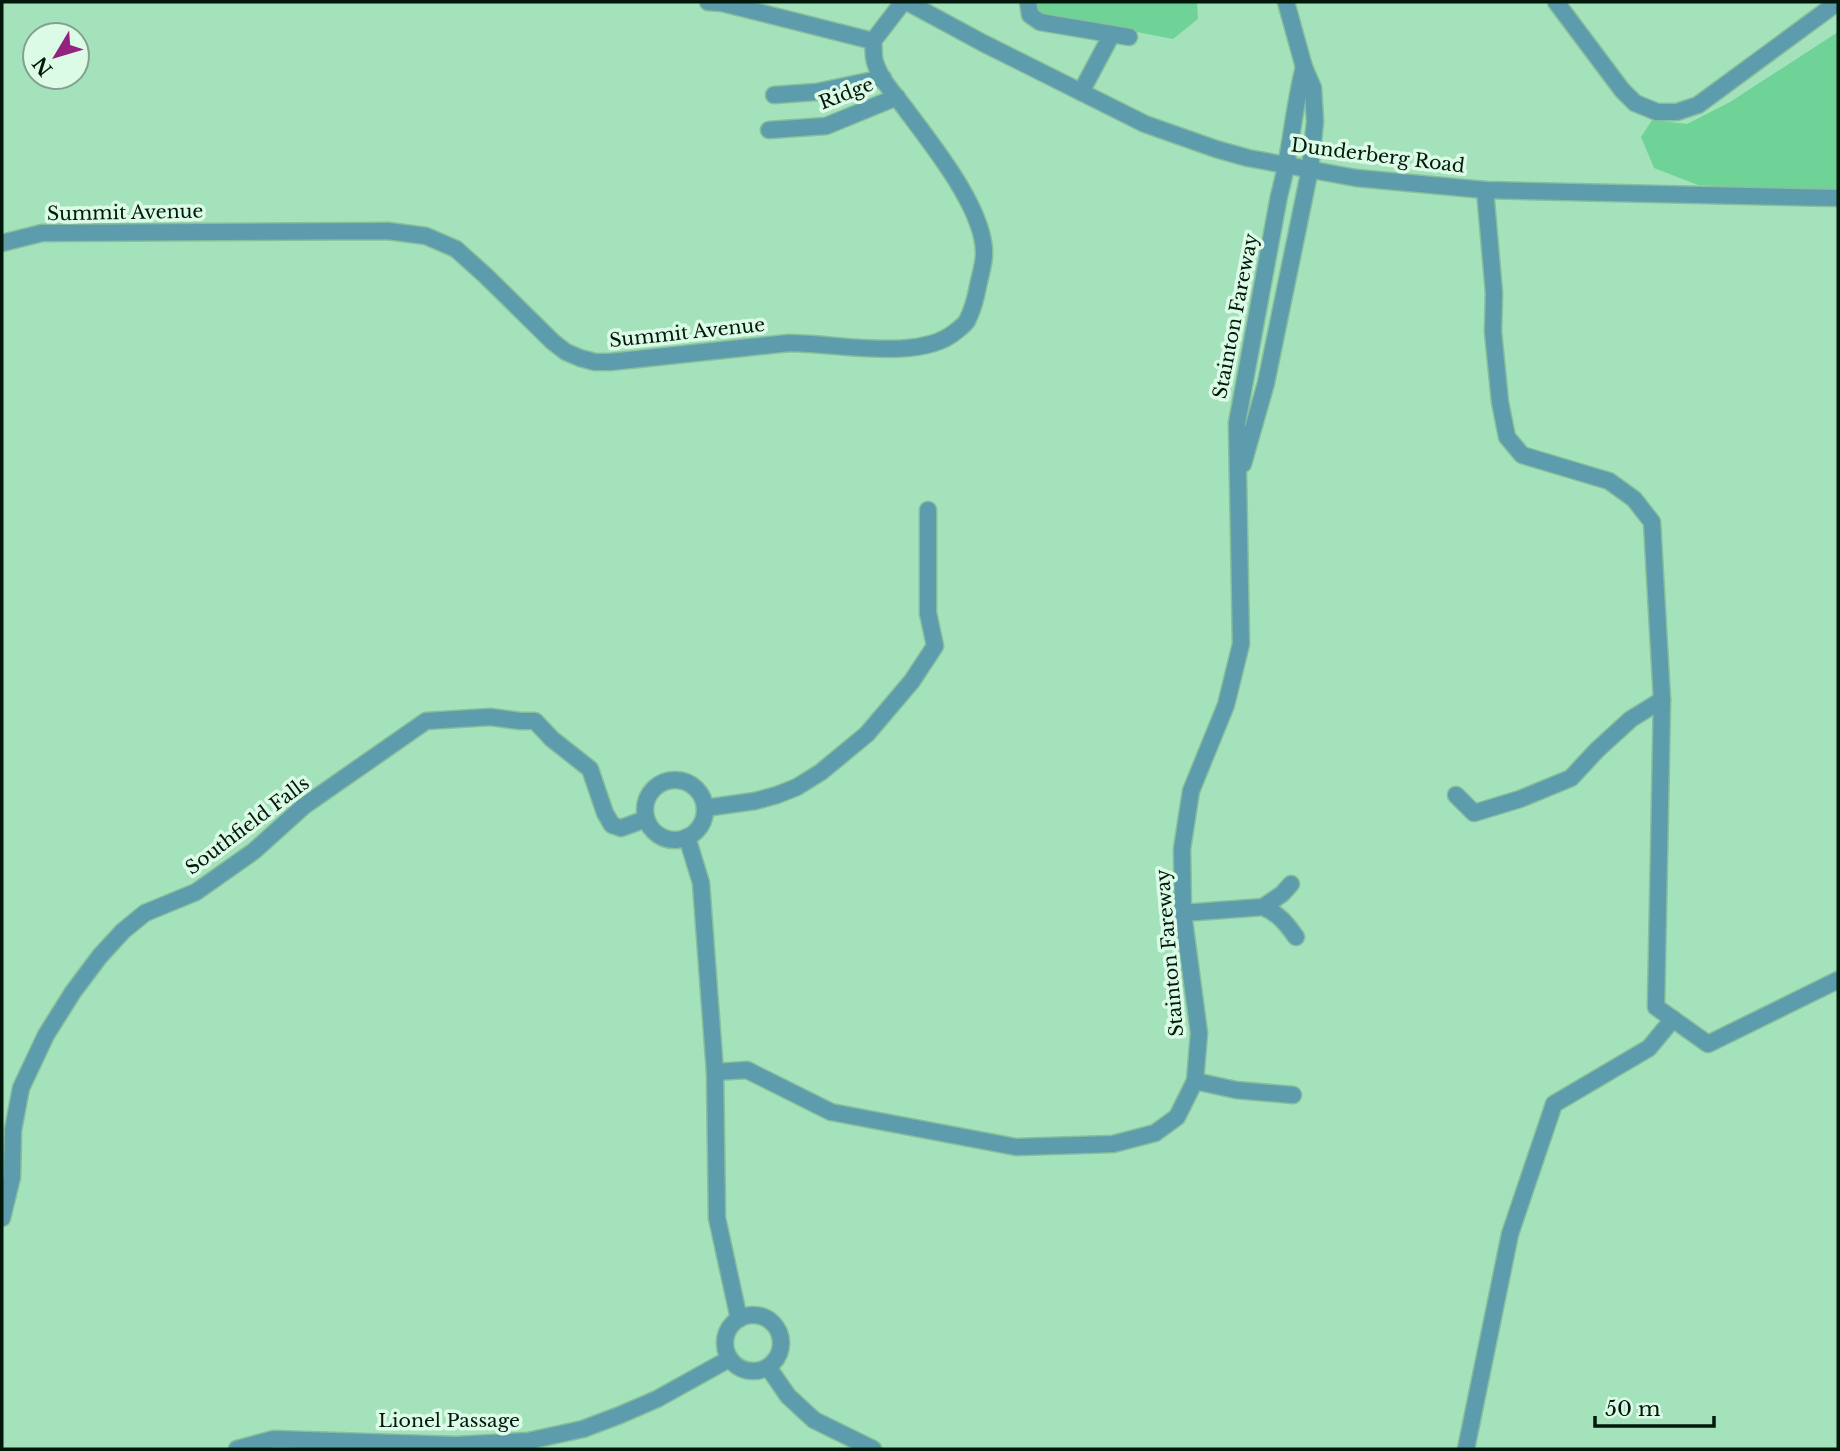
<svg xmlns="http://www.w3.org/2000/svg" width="1840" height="1451" viewBox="0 0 1840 1451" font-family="'Libre Baskerville',serif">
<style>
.green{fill:#6fd398}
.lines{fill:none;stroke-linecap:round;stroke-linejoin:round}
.minor-casing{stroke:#87be9b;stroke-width:19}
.minor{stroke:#5c9cad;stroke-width:16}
.labels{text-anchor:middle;stroke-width:7;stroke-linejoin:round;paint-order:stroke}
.street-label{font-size:19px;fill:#01180b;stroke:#dcfbe7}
</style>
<rect width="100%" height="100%" fill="#a4e2bb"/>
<g class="green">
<polygon points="1036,2 1197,2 1198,19 1173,39 1038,13"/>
<polygon points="1838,32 1838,192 1698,185 1654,168 1641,137 1652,120 1687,124 1730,102"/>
</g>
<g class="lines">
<g class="minor-casing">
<g id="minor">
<polyline points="708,2 722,3 873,41"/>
<polyline points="907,2 983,43 1145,124 1216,149 1248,158 1356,178 1485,190 1838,198"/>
<polyline points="1028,2 1030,15 1040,22 1129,37"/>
<polyline points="1556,2 1622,90 1635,103 1657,112 1677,112 1698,105 1838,2"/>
<polyline points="1081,92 1112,34"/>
<polyline points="774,95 816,92 883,78"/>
<polyline points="769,130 826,126 897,97"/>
<polyline points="1485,190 1494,293 1493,332 1500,402 1507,437 1522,455 1609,481 1634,499 1652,522 1662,700 1656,1007 1708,1044 1838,980"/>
<path d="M2,243L42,233L388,231L426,236L456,249L486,276L553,342L566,352L580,358L595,362H610L789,343C835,343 919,362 955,332C959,329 964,325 967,321C972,311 976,297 978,286C980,276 984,264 984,254C985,210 933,146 907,111C897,97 880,80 875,62C873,56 874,48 873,41L903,2"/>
<polyline points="1243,464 1266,383 1310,169 1315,122 1313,88 1304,67 1286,2"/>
<circle cx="675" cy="810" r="30"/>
<polyline points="1456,795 1474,813 1520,799 1571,778 1597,750 1631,719 1662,700"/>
<polyline points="705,808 755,801 777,795 797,787 821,772 867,734 912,681 935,646 928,613 928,510"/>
<polyline points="687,837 701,883 715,1072 717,1218 739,1319"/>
<polyline points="1263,907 1282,894 1291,884"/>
<path d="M1183,913L1263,907C1279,914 1286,923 1296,937"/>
<path d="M715,1072L747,1070L831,1112L1016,1147L1113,1144L1155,1133L1177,1117L1195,1081L1199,1033L1183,913L1182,849L1191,791L1226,705L1241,644L1237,423L1279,196C1291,153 1293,110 1304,67"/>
<polyline points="1195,1081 1236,1090 1293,1095"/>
<polyline points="2,1218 12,1177 13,1130 21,1088 46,1035 73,992 100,956 123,931 145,913 196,892 254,851 304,806 426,721 490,717 520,721 535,721 552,739 590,769 605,813 612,825 621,828 646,819"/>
<circle cx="753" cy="1343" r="28"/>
<polyline points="768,1367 788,1396 814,1420 873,1449"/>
<polyline points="237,1449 274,1439 456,1445 528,1441 583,1429 620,1415 657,1399 729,1359"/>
<polyline points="1466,1449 1510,1234 1554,1104 1649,1048 1673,1019"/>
</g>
</g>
<use href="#minor" class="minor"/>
</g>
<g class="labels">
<g class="street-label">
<text transform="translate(846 93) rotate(-21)" y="7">Ridge</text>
<text transform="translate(1378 155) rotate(7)" y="7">Dunderberg Road</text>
<text transform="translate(125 212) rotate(-1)" y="7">Summit Avenue</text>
<text transform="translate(1235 316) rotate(-79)" y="7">Stainton Fareway</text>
<text transform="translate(687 332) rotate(-6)" y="7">Summit Avenue</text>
<text transform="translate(247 825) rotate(-37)" y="7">Southfield Falls</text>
<text transform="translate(1169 953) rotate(-95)" y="7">Stainton Fareway</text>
<text x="449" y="1427">Lionel Passage</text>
</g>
</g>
<rect width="1840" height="1451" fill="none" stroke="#01180b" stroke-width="7"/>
<g transform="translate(56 56) rotate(232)"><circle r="33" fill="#dcfbe7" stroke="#84a08f" stroke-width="2"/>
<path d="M0-5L12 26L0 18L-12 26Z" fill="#942280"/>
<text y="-10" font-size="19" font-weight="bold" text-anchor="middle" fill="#01180b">N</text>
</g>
<path d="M1595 1416v10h119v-10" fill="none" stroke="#01180b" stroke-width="3.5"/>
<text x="1605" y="1416" font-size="21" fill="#01180b" stroke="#dcfbe7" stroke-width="5" paint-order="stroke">50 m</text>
</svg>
